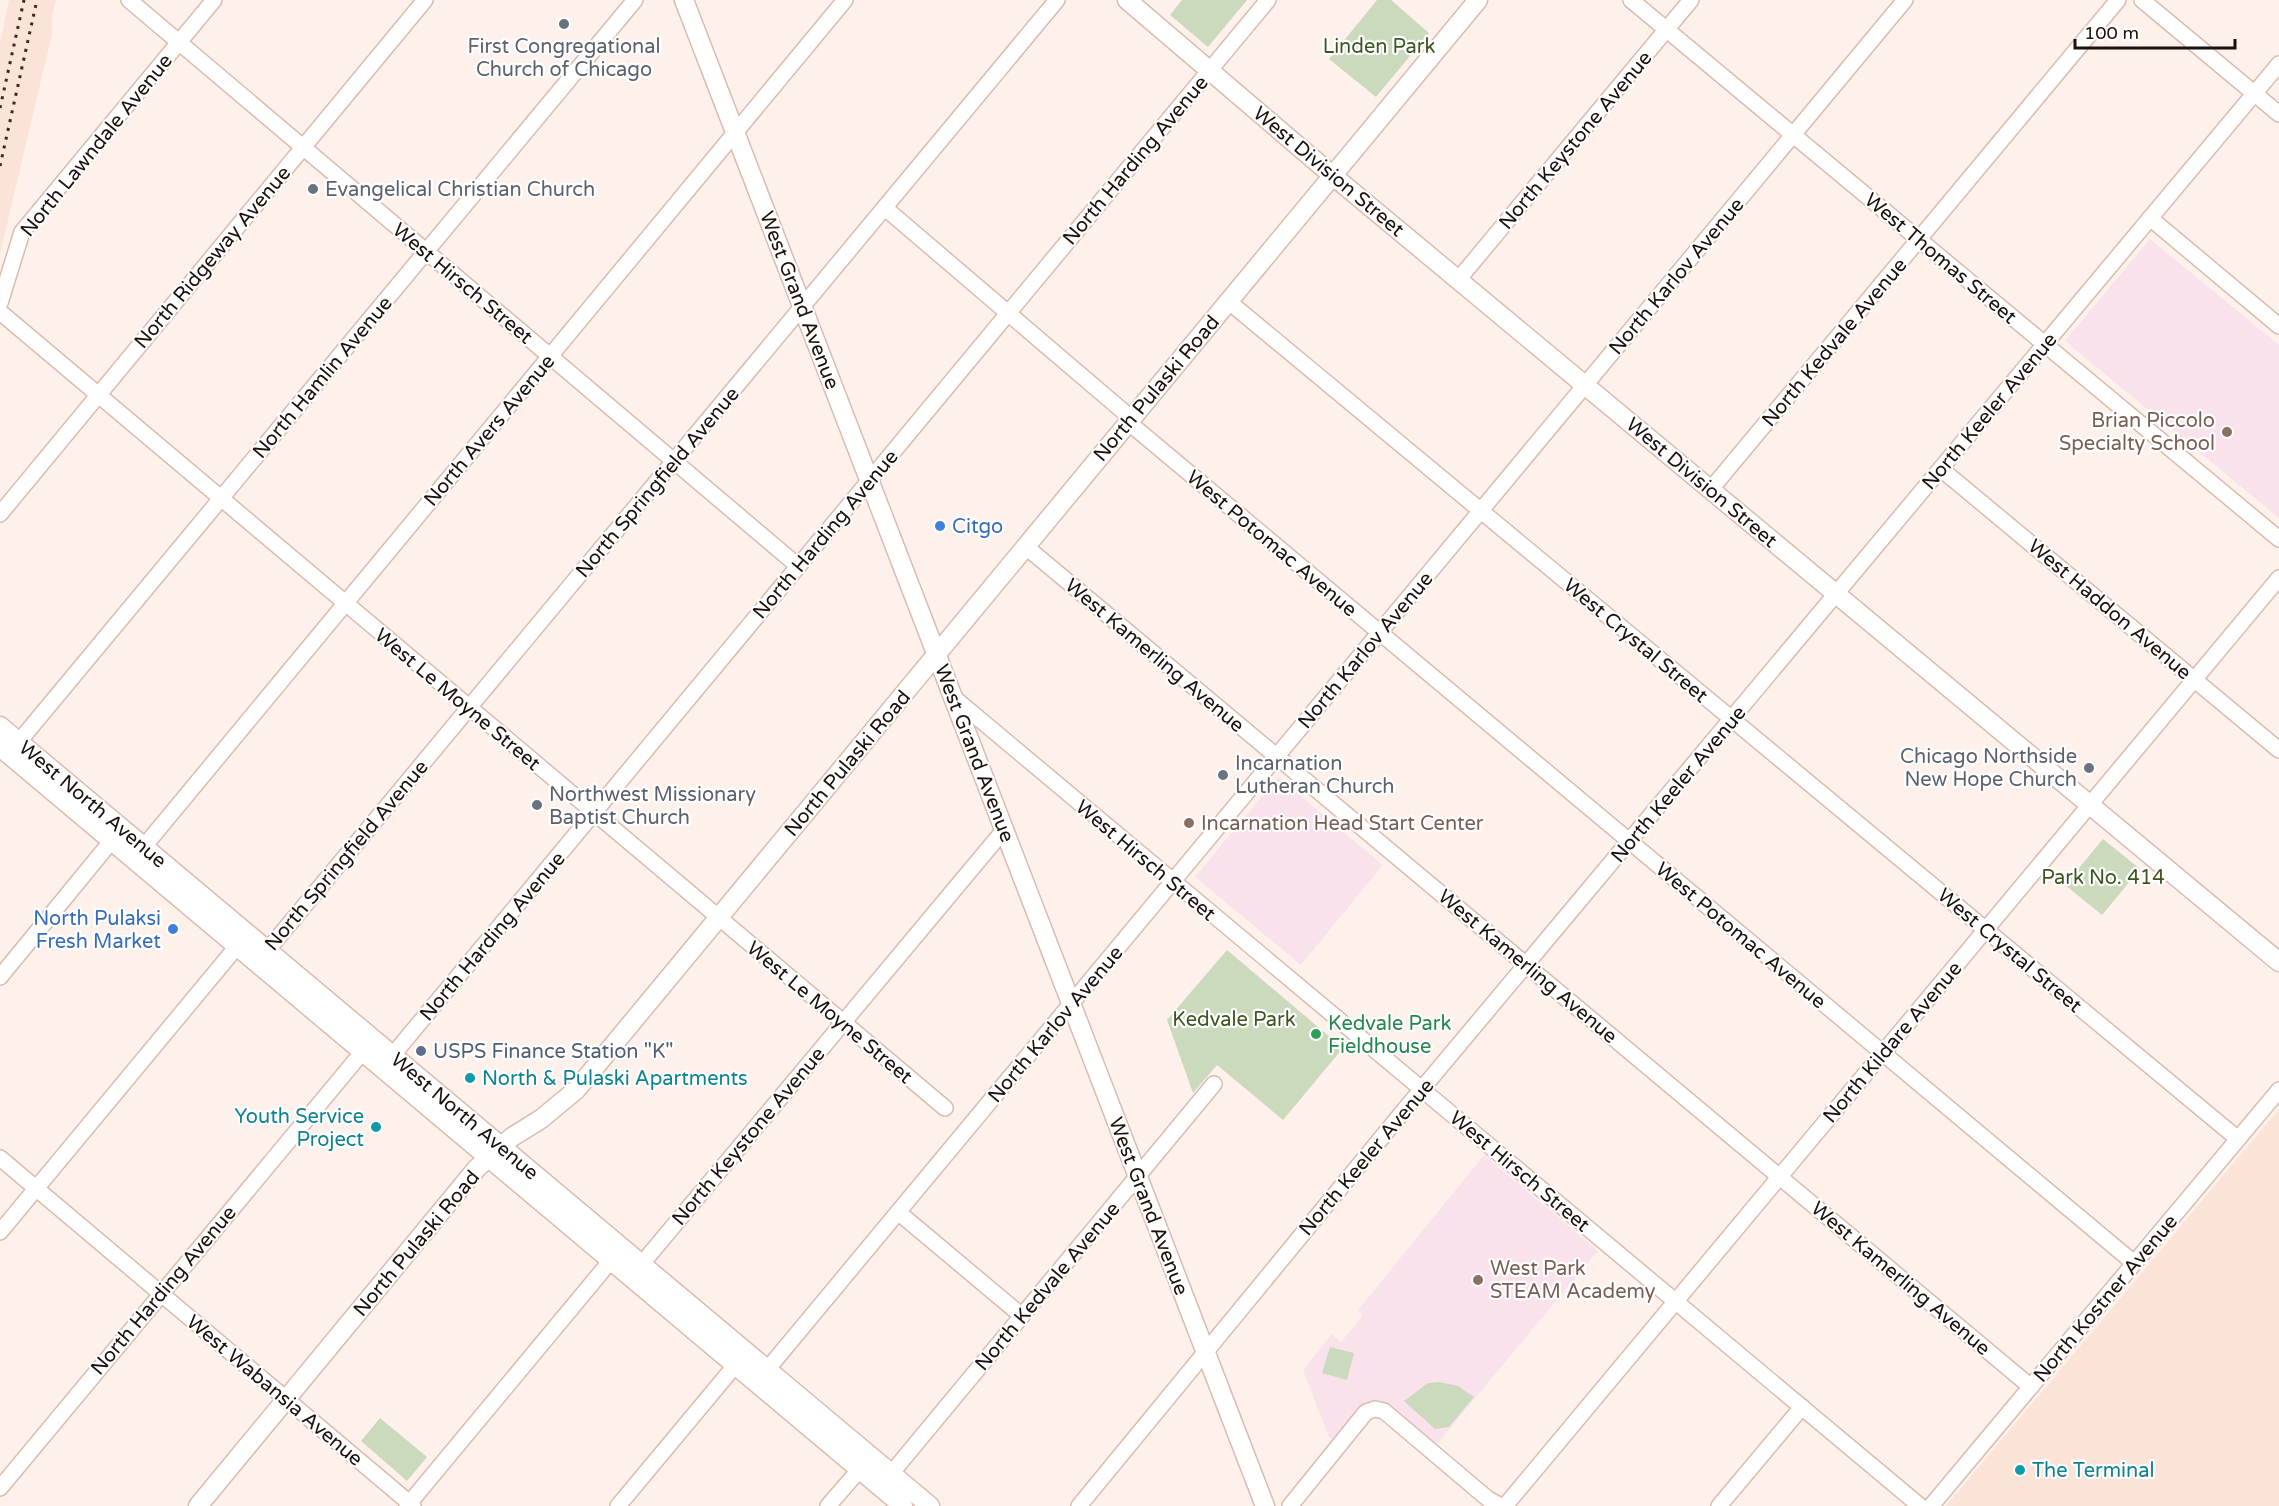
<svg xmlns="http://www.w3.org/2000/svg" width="2279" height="1506" viewBox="0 0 2279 1506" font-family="'Varela Round',sans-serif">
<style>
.built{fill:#fbe3d8}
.education{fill:#fae2ed}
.green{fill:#cbd9bd}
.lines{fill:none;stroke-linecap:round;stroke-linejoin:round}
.minor-casing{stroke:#dabbae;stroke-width:18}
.major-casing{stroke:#dabbae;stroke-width:21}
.minor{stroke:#fff;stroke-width:15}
.major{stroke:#fff;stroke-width:18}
.rail{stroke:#352a26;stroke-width:3;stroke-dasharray:3 6;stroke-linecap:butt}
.worship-dot{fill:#6b7280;stroke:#fff;stroke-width:2}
.education-dot{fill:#8d6e63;stroke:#fff;stroke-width:2}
.shop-dot{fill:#3f7fe0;stroke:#fff;stroke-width:2}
.leisure-dot{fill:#2e9e5b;stroke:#fff;stroke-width:2}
.service-dot{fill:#5c6f8a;stroke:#fff;stroke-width:2}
.culture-dot{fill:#0f9aa8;stroke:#fff;stroke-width:2}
.labels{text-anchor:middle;stroke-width:4.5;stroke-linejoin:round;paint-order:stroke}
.worship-label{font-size:20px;fill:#5b616d;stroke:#fff;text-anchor:start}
.park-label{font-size:20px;fill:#3d551f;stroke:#fff}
.street-label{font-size:20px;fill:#1b100c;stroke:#fff}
.education-label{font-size:20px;fill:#785e54;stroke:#fff;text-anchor:start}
.shop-label{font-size:20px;fill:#366cbe;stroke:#fff;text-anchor:start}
.leisure-label{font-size:20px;fill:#27864d;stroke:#fff;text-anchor:start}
.service-label{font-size:20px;fill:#4e5e75;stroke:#fff;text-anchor:start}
.culture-label{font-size:20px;fill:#0d838f;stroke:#fff;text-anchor:start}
</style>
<rect width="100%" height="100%" fill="#fef1eb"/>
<g class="built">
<polygon points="9,0 56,0 52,16 52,34 0,254 0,44"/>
<polygon points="2279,1109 2279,1506 1946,1506"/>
</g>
<g class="education">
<polygon points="2150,239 2279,345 2279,518 2065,341"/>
<polygon points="1278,777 1383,865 1301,965 1195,877"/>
<polygon points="1484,1155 1598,1251 1436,1445 1400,1414 1384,1404 1335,1442 1329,1437 1303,1370 1332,1334 1341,1342 1363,1315 1358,1310"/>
</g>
<g class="green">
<polygon points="1182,0 1247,0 1208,47 1170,15"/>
<polygon points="1377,0 1391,0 1429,33 1376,97 1329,59"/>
<polygon points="2103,839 2140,869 2102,915 2065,885"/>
<polygon points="1227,950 1343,1048 1283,1120 1217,1065 1193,1093 1167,1020"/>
<polygon points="1330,1347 1354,1353 1347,1380 1322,1373"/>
<polygon points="1439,1382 1458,1386 1474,1397 1449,1427 1435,1429 1404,1401 1428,1383"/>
<polygon points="380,1418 427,1457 407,1481 361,1441"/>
</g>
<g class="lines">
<g class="minor-casing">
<g id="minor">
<polyline points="129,0 798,566"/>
<polyline points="1631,0 2279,539"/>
<polyline points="2142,0 2279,114"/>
<polyline points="885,208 1131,418"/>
<polyline points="2150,218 2279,326"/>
<polyline points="1458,280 1691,0"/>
<polyline points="1228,301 2238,1139"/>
<polyline points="0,303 22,232 214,0"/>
<polyline points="0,312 945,1108"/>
<polyline points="1128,422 2134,1263"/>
<polyline points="1941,469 2279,750"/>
<polyline points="1711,489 2118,0"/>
<polyline points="0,514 425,0"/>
<polyline points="1025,546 2031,1387"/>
<polyline points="953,697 1920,1506"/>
<polyline points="12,750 635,0"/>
<polyline points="137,855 845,0"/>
<polyline points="261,958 1057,0"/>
<polyline points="0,977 118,833"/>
<polyline points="387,1062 1268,0"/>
<polyline points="0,1158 413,1506"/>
<polyline points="898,1212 1022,1316"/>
<polyline points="0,1232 244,938"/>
<polyline points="635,1272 1004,830"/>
<polyline points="761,1377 1905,0"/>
<polyline points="885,1481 1214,1084"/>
<polyline points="0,1488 370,1043"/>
<polyline points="407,1506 618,1252"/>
<polyline points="618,1506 743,1356"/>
<polyline points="828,1506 867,1461"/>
<polyline points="1079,1506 1406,1108 2279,64"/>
<polyline points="1290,1506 1366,1412 1375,1409 1384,1411 1488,1499 1501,1506"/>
<polyline points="1505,1506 2279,578"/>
<polyline points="1719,1506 1802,1407"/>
<polyline points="1931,1506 2279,1090"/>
</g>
</g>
<g class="major-casing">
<g id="major">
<polyline points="684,0 1265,1506"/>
<polyline points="1127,0 1332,175 2279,962"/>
<polyline points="0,726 930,1506"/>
<polyline points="0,747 903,1506"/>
<polyline points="198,1506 477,1168 512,1137 541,1119 576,1090 1478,0"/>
</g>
</g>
<use href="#minor" class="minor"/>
<use href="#major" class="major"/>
<g class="rail">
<polyline points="0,108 24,0"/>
<polyline points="0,166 37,0"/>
</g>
</g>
<g class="worship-dot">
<circle cx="564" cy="24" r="6"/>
<circle cx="313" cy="189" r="6"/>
<circle cx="2089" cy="768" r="6"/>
<circle cx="1223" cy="775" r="6"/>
<circle cx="537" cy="805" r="6"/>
</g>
<g class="education-dot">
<circle cx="2227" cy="432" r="6"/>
<circle cx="1189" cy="823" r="6"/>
<circle cx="1478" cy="1280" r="6"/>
</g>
<g class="shop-dot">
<circle cx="940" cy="526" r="6"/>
<circle cx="173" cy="929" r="6"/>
</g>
<circle class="leisure-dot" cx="1316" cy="1034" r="6"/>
<circle class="service-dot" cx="421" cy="1051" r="6"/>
<g class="culture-dot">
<circle cx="470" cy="1078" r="6"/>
<circle cx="376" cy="1127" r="6"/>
<circle cx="2020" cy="1470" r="6"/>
</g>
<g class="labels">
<g class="worship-label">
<text x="564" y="53" text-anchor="middle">First Congregational<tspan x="564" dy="23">Church of Chicago</tspan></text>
<text x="325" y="196">Evangelical Christian Church</text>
<text x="2077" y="763" text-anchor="end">Chicago Northside<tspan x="2077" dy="23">New Hope Church</tspan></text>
<text x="1235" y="770">Incarnation<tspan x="1235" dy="23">Lutheran Church</tspan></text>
<text x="549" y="801">Northwest Missionary<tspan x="549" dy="23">Baptist Church</tspan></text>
</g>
<g class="park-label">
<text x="1379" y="53">Linden Park</text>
<text x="2103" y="884">Park No. 414</text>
<text x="1234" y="1026">Kedvale Park</text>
</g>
<g class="street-label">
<text transform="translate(1575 140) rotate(-50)" y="7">North Keystone Avenue</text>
<text transform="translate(96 145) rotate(-51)" y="7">North Lawndale Avenue</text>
<text transform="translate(1135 160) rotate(-50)" y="7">North Harding Avenue</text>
<text transform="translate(1329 171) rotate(40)" y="7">West Division Street</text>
<text transform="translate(212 257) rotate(-50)" y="7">North Ridgeway Avenue</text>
<text transform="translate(1941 258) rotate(40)" y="7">West Thomas Street</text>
<text transform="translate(1676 276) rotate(-50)" y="7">North Karlov Avenue</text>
<text transform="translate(463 283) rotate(40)" y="7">West Hirsch Street</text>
<text transform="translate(800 300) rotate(69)" y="7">West Grand Avenue</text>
<text transform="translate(1834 342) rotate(-50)" y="7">North Kedvale Avenue</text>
<text transform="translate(322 377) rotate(-50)" y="7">North Hamlin Avenue</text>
<text transform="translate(1156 388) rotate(-50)" y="7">North Pulaski Road</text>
<text transform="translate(1989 411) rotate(-50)" y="7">North Keeler Avenue</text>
<text transform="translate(489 430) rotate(-50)" y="7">North Avers Avenue</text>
<text transform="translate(657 482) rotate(-50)" y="7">North Springfield Avenue</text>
<text transform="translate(1702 482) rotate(40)" y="7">West Division Street</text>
<text transform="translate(825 534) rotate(-50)" y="7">North Harding Avenue</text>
<text transform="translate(1272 543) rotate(40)" y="7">West Potomac Avenue</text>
<text transform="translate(2110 609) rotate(40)" y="7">West Haddon Avenue</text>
<text transform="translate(1636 640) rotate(40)" y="7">West Crystal Street</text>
<text transform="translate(1365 650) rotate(-50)" y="7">North Karlov Avenue</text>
<text transform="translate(1155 655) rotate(40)" y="7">West Kamerling Avenue</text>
<text transform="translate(458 699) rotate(40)" y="7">West Le Moyne Street</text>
<text transform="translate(975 753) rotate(69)" y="7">West Grand Avenue</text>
<text transform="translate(847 763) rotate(-50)" y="7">North Pulaski Road</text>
<text transform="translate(1678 784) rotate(-50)" y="7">North Keeler Avenue</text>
<text transform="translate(93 804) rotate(40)" y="7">West North Avenue</text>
<text transform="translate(346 855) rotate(-50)" y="7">North Springfield Avenue</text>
<text transform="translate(1146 860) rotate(40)" y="7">West Hirsch Street</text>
<text transform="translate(1741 935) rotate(40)" y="7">West Potomac Avenue</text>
<text transform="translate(492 936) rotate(-50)" y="7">North Harding Avenue</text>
<text transform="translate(2010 950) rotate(40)" y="7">West Crystal Street</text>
<text transform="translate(1528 966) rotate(40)" y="7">West Kamerling Avenue</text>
<text transform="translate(830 1012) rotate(40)" y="7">West Le Moyne Street</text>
<text transform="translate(1055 1024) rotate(-50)" y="7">North Karlov Avenue</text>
<text transform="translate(1892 1042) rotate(-50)" y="7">North Kildare Avenue</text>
<text transform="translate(465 1116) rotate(40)" y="7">West North Avenue</text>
<text transform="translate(748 1136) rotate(-50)" y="7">North Keystone Avenue</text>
<text transform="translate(1366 1157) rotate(-50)" y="7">North Keeler Avenue</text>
<text transform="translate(1520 1171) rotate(40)" y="7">West Hirsch Street</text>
<text transform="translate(1149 1206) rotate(69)" y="7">West Grand Avenue</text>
<text transform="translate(416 1243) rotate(-50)" y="7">North Pulaski Road</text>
<text transform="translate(1901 1278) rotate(40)" y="7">West Kamerling Avenue</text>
<text transform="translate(1047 1286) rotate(-50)" y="7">North Kedvale Avenue</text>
<text transform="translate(163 1290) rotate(-50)" y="7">North Harding Avenue</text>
<text transform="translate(2105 1298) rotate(-50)" y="7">North Kostner Avenue</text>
<text transform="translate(275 1390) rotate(40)" y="7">West Wabansia Avenue</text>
</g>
<g class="education-label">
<text x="2215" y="427" text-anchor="end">Brian Piccolo<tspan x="2215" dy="23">Specialty School</tspan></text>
<text x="1201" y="830">Incarnation Head Start Center</text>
<text x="1490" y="1275">West Park<tspan x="1490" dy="23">STEAM Academy</tspan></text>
</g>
<g class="shop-label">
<text x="952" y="533">Citgo</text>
<text x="161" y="925" text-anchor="end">North Pulaksi<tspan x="161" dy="23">Fresh Market</tspan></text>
</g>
<g class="leisure-label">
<text x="1328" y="1030">Kedvale Park<tspan x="1328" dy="23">Fieldhouse</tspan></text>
</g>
<g class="service-label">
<text x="433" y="1058">USPS Finance Station "K"</text>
</g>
<g class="culture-label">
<text x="482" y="1085">North &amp; Pulaski Apartments</text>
<text x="364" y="1123" text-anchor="end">Youth Service<tspan x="364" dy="23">Project</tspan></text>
<text x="2032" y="1477">The Terminal</text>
</g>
</g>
<path d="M2075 39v9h160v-9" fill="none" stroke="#1b100c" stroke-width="3"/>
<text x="2084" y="39" font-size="18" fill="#1b100c" stroke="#ffffff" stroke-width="4.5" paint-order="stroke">100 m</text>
</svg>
